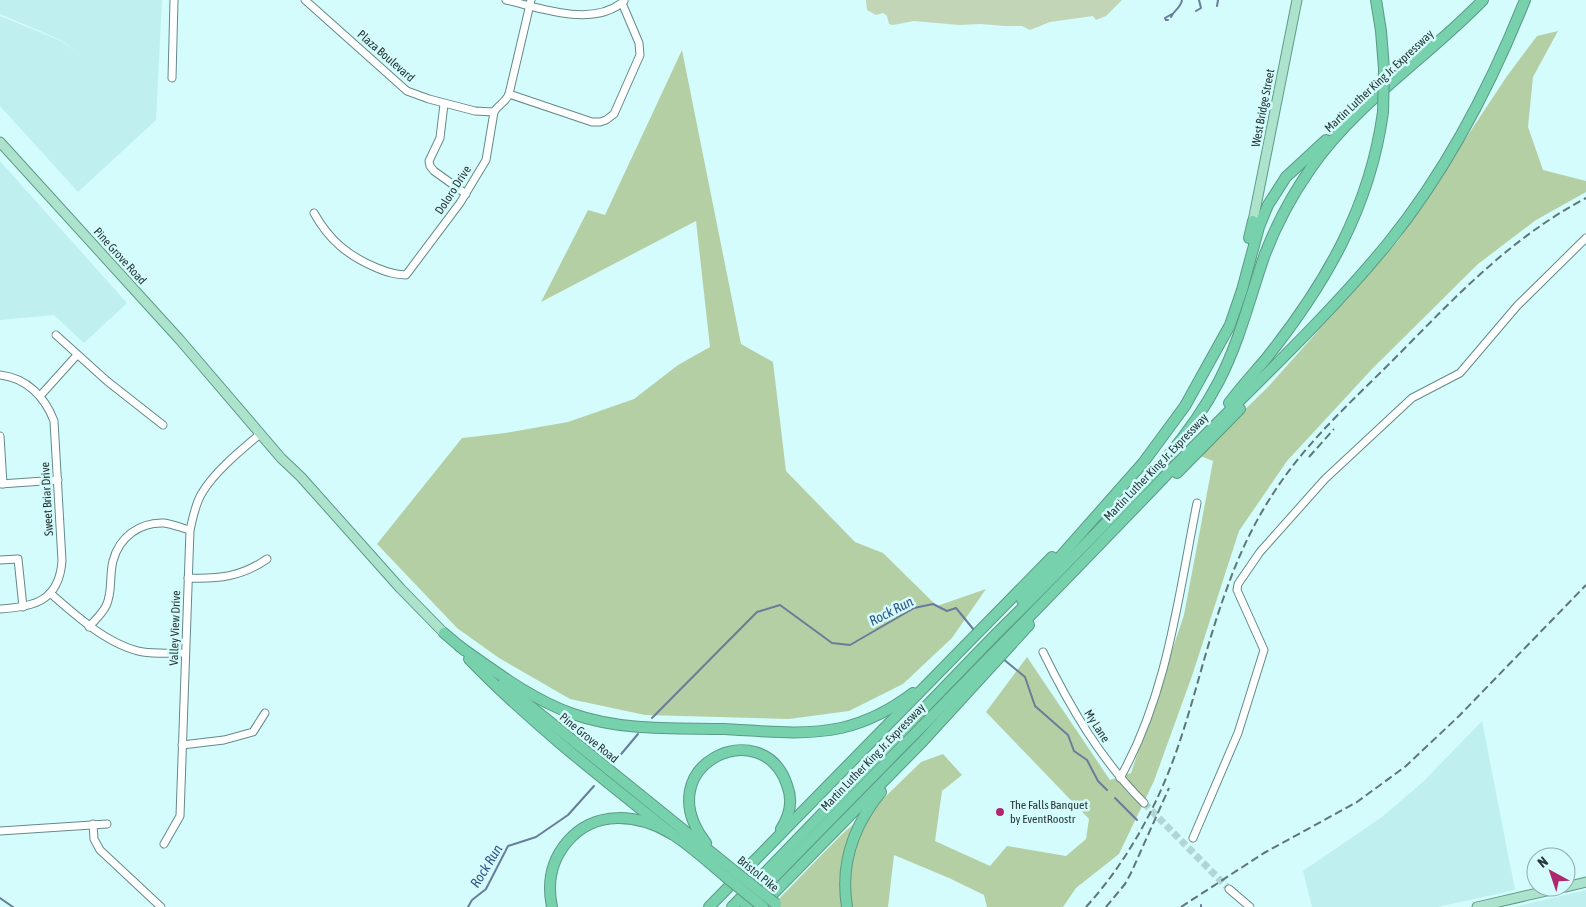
<svg xmlns="http://www.w3.org/2000/svg" width="1586" height="907" viewBox="0 0 1586 907" font-family="'Asap Condensed',sans-serif">
<style>
.built{fill:#c0efef}
.green{fill:#c2d5b7}
.forest{fill:#b5cfa5}
.lines{fill:none;stroke-linecap:round;stroke-linejoin:round}
.stream{stroke:#677d99;stroke-width:2}
.minor-tunnel{stroke:#b2d5d5;stroke-width:7;stroke-dasharray:7 3.5;stroke-linecap:butt}
.minor-casing{stroke:#658989;stroke-width:9}
.major-casing{stroke:#5a9b83;stroke-width:11}
.highway-casing{stroke:#5a9b83;stroke-width:12}
.minor{stroke:#fff;stroke-width:7}
.major{stroke:#ade3cd;stroke-width:9}
.highway{stroke:#76d1ac;stroke-width:10}
.rail{stroke:#5e7676;stroke-width:2;stroke-dasharray:8 4;stroke-linecap:butt}
.highway-bridge-casing{stroke:#5a9b83;stroke-width:12;stroke-linecap:butt}
.highway-bridge{stroke:#76d1ac;stroke-width:10}
.poi-dot{fill:#af286d;stroke:#d5fcfc;stroke-width:2}
.labels{text-anchor:middle;stroke-width:5;stroke-linejoin:round;paint-order:stroke}
.street-label{font-size:12px;fill:#273737;stroke:#d5fcfc}
.poi-label{font-size:12px;fill:#273737;stroke:#d5fcfc;text-anchor:start}
.water-label{font-size:14px;font-style:italic;fill:#345489;stroke:#d5fcfc}
</style>
<rect width="100%" height="100%" fill="#d5fcfc"/>
<g class="built">
<polygon points="0,0 162,0 156,120 78,192 0,106 0,16 61,41 78,53 61,40 0,14"/>
<polygon points="0,161 127,303 84,343 54,315 0,320"/>
<polygon points="1482,721 1515,890 1438,907 1312,907 1303,871 1382,817 1424,781"/>
<polygon points="1586,890 1586,907 1513,907"/>
</g>
<polygon class="green" points="866,0 1122,0 1106,16 1096,20 1093,16 1050,22 1030,30 1022,26 1005,26 981,24 959,25 914,21 893,25 889,24 887,16 883,13 876,15 867,10"/>
<g class="forest">
<polygon points="1558,31 1533,77 1528,127 1543,170 1586,181 1586,192 1536,220 1478,264 1372,369 1287,461 1239,531 1192,676 1154,781 1119,854 1076,888 1063,907 987,907 984,895 949,878 894,855 888,907 771,907 841,835 886,796 921,762 943,754 962,775 942,791 935,841 990,866 1007,846 1066,856 1086,839 1089,819 986,712 1027,657 1110,780 1131,773 1184,615 1213,461 1198,455 1268,387 1398,241 1507,76 1537,36"/>
<polygon points="682,50 741,344 773,362 786,471 855,542 883,553 937,606 986,589 952,638 903,684 849,711 789,719 645,715 570,699 499,658 457,628 377,544 462,438 505,433 568,422 634,399 678,365 710,347 696,221 541,302 588,210 605,215"/>
</g>
<g class="lines">
<g class="stream">
<polyline points="1217,6 1218,0"/>
<polyline points="1196,11 1201,8 1199,0"/>
<path d="M1171,17C1174,10 1181,8 1182,0"/>
<polyline points="1168,20 1166,20 1165,18 1172,14"/>
<polyline points="1002,658 1025,677 1035,706 1068,735 1074,751 1087,760 1098,781 1107,790"/>
<polyline points="652,718 757,612 780,605 832,643 850,645 914,608 933,604 947,611 956,608 974,630"/>
<polyline points="617,759 638,734"/>
<polyline points="1115,798 1137,820"/>
<polyline points="0,898 13,907"/>
<polyline points="1201,905 1201,907"/>
<polyline points="468,907 472,900 486,889 508,846 536,837 568,815 594,786"/>
</g>
<polyline class="minor-tunnel" points="1144,803 1229,889"/>
<g class="minor-casing">
<g id="minor">
<polyline points="305,0 407,91 429,99 475,111 494,112"/>
<path d="M506,0C541,8 593,28 624,1"/>
<polyline points="172,78 174,0"/>
<polyline points="509,94 592,122 600,122 606,120 614,114 640,55 639,43 622,3"/>
<polyline points="444,104 440,138 429,161 430,166 434,171 466,194"/>
<path d="M314,213C329,240 348,256 377,268C387,272 395,275 406,275L460,203L486,160L494,112C498,105 506,102 509,94L531,0"/>
<polyline points="56,335 107,381 163,425"/>
<path d="M0,375C27,378 45,397 54,421L62,561C59,601 34,607 0,609"/>
<polyline points="40,396 77,355"/>
<polyline points="0,436 3,484"/>
<polyline points="0,484 58,480"/>
<polyline points="0,560 18,559 23,607"/>
<path d="M188,578C219,579 241,577 267,559"/>
<path d="M50,593C75,615 109,646 143,652C156,654 172,653 185,653"/>
<path d="M89,627C94,621 102,614 106,606C113,592 109,575 113,561C119,537 140,522 164,523C172,524 182,528 190,530"/>
<path d="M1043,652C1070,707 1100,759 1144,803"/>
<polyline points="182,745 224,740 253,732 265,713"/>
<path d="M1120,778C1168,693 1178,597 1197,503"/>
<polyline points="93,824 94,839 100,850 161,907"/>
<polyline points="0,831 107,824"/>
<polyline points="1193,838 1238,733 1264,650 1237,590 1238,584 1260,552 1325,479 1412,398 1460,373 1517,306 1586,238"/>
<path d="M164,844L180,816L190,530C193,518 195,504 202,493C214,472 241,450 260,434"/>
<polyline points="1229,889 1250,907"/>
</g>
</g>
<g class="major-casing">
<g id="major">
<polyline points="0,142 180,340 281,458 301,477 400,588 444,633"/>
<polyline points="1253,221 1297,0"/>
<polyline points="1566,887 1586,882"/>
<polyline points="1477,907 1564,887"/>
</g>
</g>
<g class="highway-casing">
<g id="highway">
<polyline points="1376,0 1381,31 1384,69"/>
<polyline points="1249,238 1253,221"/>
<path d="M1229,403C1240,388 1253,374 1265,360C1325,285 1370,208 1383,112"/>
<polyline points="1177,473 1240,409"/>
<polyline points="1022,600 1143,463 1185,406 1230,325 1242,290 1259,227 1268,205 1286,177 1326,140"/>
<polyline points="444,633 464,650"/>
<path d="M459,646C496,672 531,699 573,714C621,731 674,728 724,729C763,731 803,736 841,728C867,722 892,709 913,693"/>
<path d="M469,659C531,723 602,778 672,834"/>
<polyline points="503,684 733,870"/>
<path d="M706,843C646,765 763,712 787,785C793,800 790,815 781,829"/>
<polyline points="763,904 923,741 1029,625"/>
<path d="M552,907C547,883 551,861 567,842C595,809 638,814 672,834C691,846 709,863 726,877"/>
<polyline points="709,907 1052,557"/>
<path d="M732,907L996,634C1032,599 1067,563 1102,527C1147,481 1190,437 1219,381C1240,340 1250,297 1265,254C1277,223 1292,195 1311,168C1357,102 1428,57 1483,0"/>
<path d="M745,907C887,761 1031,617 1172,469C1244,394 1323,323 1389,242C1447,170 1491,85 1525,0"/>
<path d="M847,907C840,864 854,825 881,792"/>
</g>
</g>
<use href="#minor" class="minor"/>
<use href="#major" class="major"/>
<use href="#highway" class="highway"/>
<g class="rail">
<polyline points="1309,457 1334,429"/>
<path d="M1086,907C1125,864 1154,812 1174,758C1194,703 1206,645 1226,591C1240,551 1258,514 1283,479C1317,431 1363,391 1404,349C1462,290 1513,237 1586,198"/>
<polyline points="1106,907 1125,884 1131,873 1169,788"/>
<polyline points="1181,907 1264,853 1357,802 1406,766 1459,716 1586,585"/>
</g>
<g class="highway-bridge-casing">
<g id="highway-bridge">
<polyline points="1383,112 1384,69"/>
<polyline points="733,870 776,904"/>
<polyline points="726,877 763,907"/>
</g>
</g>
<use href="#highway-bridge" class="highway-bridge"/>
</g>
<circle class="poi-dot" cx="1000" cy="812" r="5"/>
<g class="labels">
<g class="street-label">
<text transform="translate(386 56) rotate(41)" y="4">Plaza Boulevard</text>
<text transform="translate(1379 81) rotate(-43)" y="4">Martin Luther King Jr. Expressway</text>
<text transform="translate(1263 108) rotate(-79)" y="4">West Bridge Street</text>
<text transform="translate(453 190) rotate(-57)" y="4">Doloro Drive</text>
<text transform="translate(120 256) rotate(48)" y="4">Pine Grove Road</text>
<text transform="translate(1156 467) rotate(-46)" y="4">Martin Luther King Jr. Expressway</text>
<text transform="translate(47 499) rotate(-93)" y="4">Sweet Briar Drive</text>
<text transform="translate(175 628) rotate(-88)" y="4">Valley View Drive</text>
<text transform="translate(1097 726) rotate(57)" y="4">My Lane</text>
<text transform="translate(589 738) rotate(39)" y="4">Pine Grove Road</text>
<text transform="translate(873 757) rotate(-46)" y="4">Martin Luther King Jr. Expressway</text>
<text transform="translate(758 874) rotate(39)" y="4">Bristol Pike</text>
</g>
<g class="poi-label">
<text x="1010" y="809">The Falls Banquet<tspan x="1010" dy="14">by EventRoostr</tspan></text>
</g>
<g class="water-label">
<text transform="translate(891 611) rotate(-27)" y="5">Rock Run</text>
<text transform="translate(486 866) rotate(-58)" y="5">Rock Run</text>
</g>
</g>
<g transform="translate(1551 872) rotate(320)"><circle r="24" fill="#d5fcfc" stroke="#8fadad"/>
<path d="M0-4L9 19L0 12L-9 19Z" fill="#af286d"/>
<text y="-8" font-size="14" font-weight="bold" text-anchor="middle" fill="#273737">N</text>
</g>
</svg>
